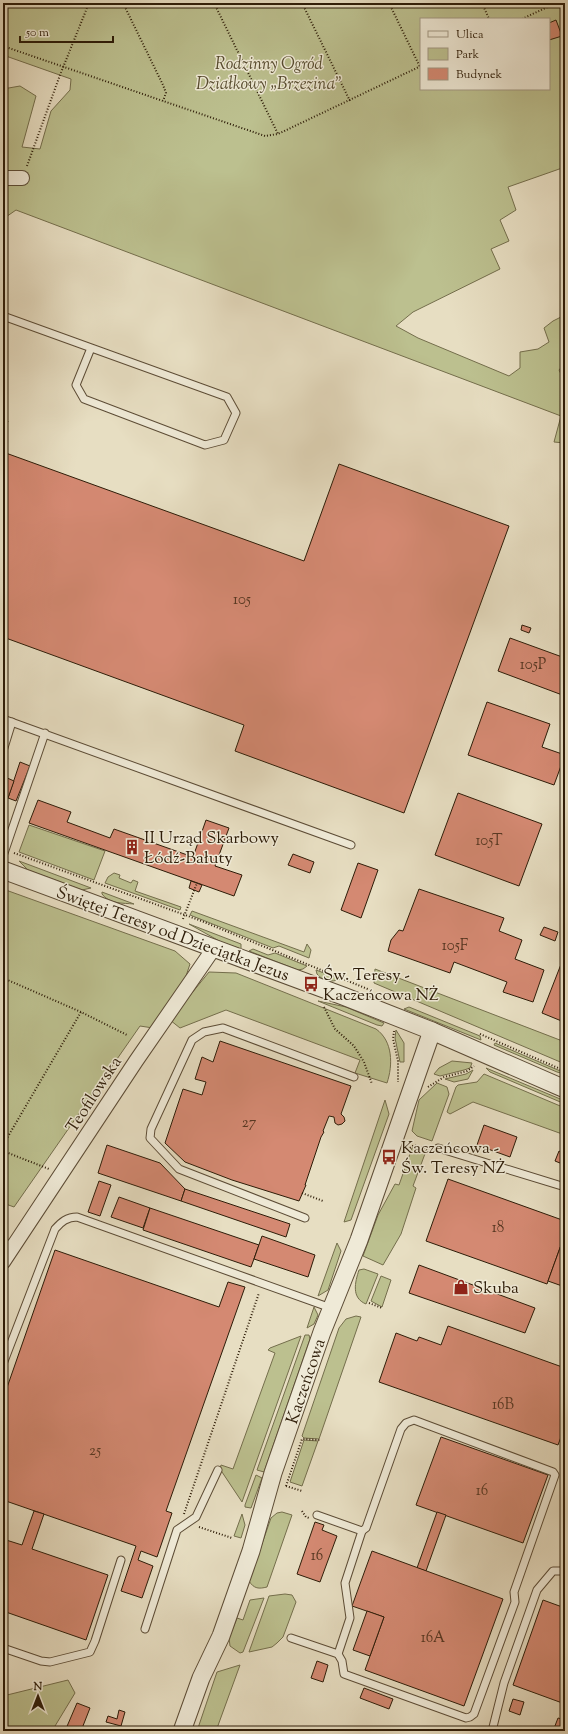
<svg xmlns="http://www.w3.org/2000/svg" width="568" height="1734" viewBox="0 0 568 1734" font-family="'Sorts Mill Goudy',serif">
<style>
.green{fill:#bcc08f;stroke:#746e4c;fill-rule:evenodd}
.building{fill:#d48972;stroke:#2d1c08}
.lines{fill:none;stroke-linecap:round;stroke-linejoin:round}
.service-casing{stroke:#5c4c36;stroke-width:9}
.minor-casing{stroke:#5c4c36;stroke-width:16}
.tertiary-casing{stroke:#5c4c36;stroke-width:19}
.path{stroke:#2d1c08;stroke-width:2;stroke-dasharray:1 2;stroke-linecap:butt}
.service{stroke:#efead7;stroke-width:7}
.minor{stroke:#efead7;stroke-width:14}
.tertiary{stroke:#efead7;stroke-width:17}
.labels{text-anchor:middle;stroke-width:3;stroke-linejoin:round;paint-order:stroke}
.number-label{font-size:15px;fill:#573722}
.park-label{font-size:17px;font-style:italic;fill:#584d30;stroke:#efead7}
.poi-label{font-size:17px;fill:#2d1c08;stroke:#efead7;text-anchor:start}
.street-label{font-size:17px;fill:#2d1c08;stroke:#efead7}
</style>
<rect width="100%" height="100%" fill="#e7dec2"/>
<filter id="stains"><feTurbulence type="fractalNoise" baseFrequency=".005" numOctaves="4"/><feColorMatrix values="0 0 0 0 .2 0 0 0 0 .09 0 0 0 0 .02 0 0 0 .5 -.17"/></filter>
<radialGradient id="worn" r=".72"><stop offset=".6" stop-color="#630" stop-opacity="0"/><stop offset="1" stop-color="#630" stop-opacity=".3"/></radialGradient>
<g class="green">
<path d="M3,3H565V167L508,187L516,210L500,220L509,241L491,249L500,269L413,312L396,326L418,338L509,376L520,368V352L538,349L549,342L544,328L553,321L565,315V363L559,370L565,382V443L554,442L561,416L16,210L3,219V89L20,86L36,96L22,147L40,149L51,111L70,90L71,79L3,55ZM421,19H549V89H421Z"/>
<polygon points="29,825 105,851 94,880 19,852"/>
<polygon points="19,861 91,888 82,890 28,870"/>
<polygon points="114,873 120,875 119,878 131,883 133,880 138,882 135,891 181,907 180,910 105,883 108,877"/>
<polygon points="3,889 175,951 190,964 183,985 153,1028 140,1026 14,1207 3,1203"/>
<path d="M102,892L134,904C123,903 109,904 102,894Z"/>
<polygon points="192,911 304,952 307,944 311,950 309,958 279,946 273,948 190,915"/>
<polygon points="189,924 241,944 241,949 221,942"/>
<polygon points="253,949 268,955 275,953 307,966 303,969 298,970 249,951"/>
<polygon points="375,969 565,1042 565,1064 374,983"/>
<path d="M316,970L340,979C331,983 323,981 317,974Z"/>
<path d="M209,972L236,973L376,1029C393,1041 393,1065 387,1083L355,1073L360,1060L226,1010L180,1028L170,1020Z"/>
<polygon points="318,1001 346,1007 384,1023 382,1026 377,1025"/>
<polygon points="409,1007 480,1036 481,1040 404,1009"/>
<polygon points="396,1030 404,1043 404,1062 400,1062 395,1038"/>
<polygon points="495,1043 565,1073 565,1074 557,1072 494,1045"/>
<polygon points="452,1061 472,1063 470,1068 464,1070 440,1076 434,1074 439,1068"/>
<polygon points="486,1068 565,1101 565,1104 490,1072"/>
<polygon points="473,1070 468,1079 454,1082 445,1079 466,1074"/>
<polygon points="484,1074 565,1108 565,1135 473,1102 450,1114 447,1112 456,1087 458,1085 477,1082"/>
<polygon points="437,1083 447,1087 449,1094 432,1141 417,1136 412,1131 419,1100"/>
<polygon points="385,1100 389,1114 351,1220 344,1222"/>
<polygon points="415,1147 426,1151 413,1186 416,1188 401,1234 383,1265 363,1256 378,1215 395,1184 399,1185 412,1148"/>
<polygon points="337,1243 341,1251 328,1290 318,1296"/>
<path d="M364,1269L378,1274L366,1304C351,1298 355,1282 359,1270Z"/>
<polygon points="381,1276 391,1280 382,1307 371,1301"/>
<polygon points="314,1307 318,1315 314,1324 307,1328"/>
<polygon points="356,1316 361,1317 319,1439 304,1438 302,1436 339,1328 346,1319"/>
<polygon points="305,1335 309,1335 310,1339 264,1472 257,1470"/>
<polygon points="301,1336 242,1502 220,1469 221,1465 233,1469 275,1353 268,1350 270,1348"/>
<polygon points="304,1440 318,1441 302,1486 290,1482"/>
<polygon points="256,1475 262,1478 251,1508 245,1507 245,1505"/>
<path d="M282,1512L292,1515L267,1587C259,1589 254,1589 249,1581L271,1518L277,1513Z"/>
<polygon points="242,1514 245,1525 241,1538 234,1536"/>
<polygon points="285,1594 292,1595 296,1602 283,1637 277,1643 272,1647 249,1652 269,1596"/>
<polygon points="264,1598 243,1652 240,1653 230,1646 229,1638 237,1618 243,1620 250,1600"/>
<polygon points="240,1665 216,1731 197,1731 217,1672"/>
<polygon points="68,1680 75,1693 52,1731 3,1731 3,1696"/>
</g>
<g class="building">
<polygon points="556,20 562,36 549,40 549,23"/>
<polygon points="3,333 7,334 3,347"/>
<polygon points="3,419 8,421 3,434"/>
<polygon points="3,452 304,561 339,464 509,526 404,813 235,751 244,725 3,637"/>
<polygon points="522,625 531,628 529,633 521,630"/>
<polygon points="510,638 565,658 565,696 498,671"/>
<polygon points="487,702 550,724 542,747 565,755 554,785 468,755"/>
<polygon points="20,762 30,766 16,801 8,798"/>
<polygon points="5,777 14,781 8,798 3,797 3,781"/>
<polygon points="458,793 542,824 519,886 435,855"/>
<polygon points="38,800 71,812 67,822 110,838 114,829 193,857 206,820 229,828 215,866 242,875 234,896 29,823"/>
<polygon points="293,854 314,862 310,873 288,865"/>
<polygon points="358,863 378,870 361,918 341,910"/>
<polygon points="191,881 202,885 199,892 189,888"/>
<polygon points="419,889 504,918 499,931 522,940 515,959 544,970 533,1002 503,992 507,982 454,962 450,973 388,951 391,940 399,930 403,931"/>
<polygon points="544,927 558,932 555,941 540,935"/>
<polygon points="565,954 565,1020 564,1022 542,1013"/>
<polygon points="220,1041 351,1086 341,1114 344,1117 345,1121 342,1124 338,1125 335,1123 334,1117 329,1116 323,1131 324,1132 321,1137 305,1185 306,1185 299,1201 232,1180 185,1162 165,1143 183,1089 202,1095 206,1082 195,1079 202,1057 213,1062"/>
<polygon points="484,1125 517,1137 510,1157 477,1145"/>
<polygon points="107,1145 160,1163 185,1189 181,1201 98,1173"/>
<polygon points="559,1151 565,1154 565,1165 555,1161"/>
<polygon points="448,1179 565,1221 565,1234 547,1284 426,1241"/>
<polygon points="99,1181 111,1185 100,1216 88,1212"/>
<polygon points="185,1189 290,1224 286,1237 181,1201"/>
<polygon points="119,1197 150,1208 143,1228 111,1217"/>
<polygon points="150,1208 259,1245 251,1267 143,1230"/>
<polygon points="565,1234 565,1287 548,1281"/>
<polygon points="262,1236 315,1255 308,1277 254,1259"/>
<polygon points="55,1250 219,1307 228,1282 245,1287 166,1511 172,1513 157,1557 141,1551 138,1560 153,1566 142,1598 121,1591 136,1546 3,1500 3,1399"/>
<polygon points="419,1265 535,1308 525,1333 409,1293"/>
<polygon points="448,1326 565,1368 565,1426 558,1445 379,1382 396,1333 417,1341 419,1337 441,1345"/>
<polygon points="441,1437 548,1475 523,1543 416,1505"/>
<polygon points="34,1511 44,1514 32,1549 108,1575 86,1640 3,1611 3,1539 22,1545"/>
<polygon points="437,1512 446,1515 426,1571 417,1568"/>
<polygon points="315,1522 324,1525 322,1530 337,1536 320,1582 297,1574"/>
<polygon points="372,1551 503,1599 464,1706 365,1670 384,1617 352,1606"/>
<polygon points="543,1600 565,1608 565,1704 513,1685"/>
<polygon points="367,1611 384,1617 370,1656 353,1650"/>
<polygon points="317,1661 328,1665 323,1682 311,1678"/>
<polygon points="364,1688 393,1699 389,1709 360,1698"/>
<polygon points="513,1699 524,1702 520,1715 509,1711"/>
<polygon points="77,1703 90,1708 81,1731 65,1731"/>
<polygon points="119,1710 125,1712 121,1726 106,1722 108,1716 117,1719"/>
<polygon points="558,1718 565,1720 565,1731 553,1731"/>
</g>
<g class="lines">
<g class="service-casing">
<g id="service">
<polyline points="3,316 227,397 236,413 224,440 205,445 84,399 76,385 91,348"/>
<polyline points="3,719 351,845"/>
<polyline points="3,751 12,722"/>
<polyline points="3,856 45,733"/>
<polyline points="438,1148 565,1187"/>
<polyline points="305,1218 179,1169 150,1138 151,1129 192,1040 204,1032 223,1028 354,1077"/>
<polyline points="3,1242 13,1247"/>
<path d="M3,1364L55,1229C61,1222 67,1217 77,1217L331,1308"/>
<polyline points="145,1629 177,1530 196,1517 218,1470"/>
<polyline points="291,1638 338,1654 342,1661 344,1674 466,1718 470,1717 474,1714 515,1602 514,1592 555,1475 553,1472 414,1420 406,1423 401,1429 366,1528 362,1531 317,1515"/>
<polyline points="3,1648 41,1661 50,1662 90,1652 95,1641 121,1560"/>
<polyline points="338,1654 350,1618 345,1583 362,1531"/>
<polyline points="492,1731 504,1683 537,1590 553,1571 565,1571"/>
</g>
</g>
<g class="minor-casing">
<g id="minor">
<polyline points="3,178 22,178"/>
<polyline points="3,1262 136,1061 214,948"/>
</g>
</g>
<g class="tertiary-casing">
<g id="tertiary">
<polyline points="3,870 343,996 432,1031 565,1089"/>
<polyline points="182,1731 201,1678 221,1636 251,1551 273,1473 322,1332 359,1240 432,1031"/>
</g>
</g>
<g class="path">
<polyline points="123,3 163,85 166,93 163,101"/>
<polyline points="214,3 278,134"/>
<polyline points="302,3 350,101"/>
<polyline points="389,3 420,67"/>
<polyline points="482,3 489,19"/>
<polyline points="522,19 556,3"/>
<polyline points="3,46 265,136 278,134 421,66"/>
<polyline points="27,166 60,75 89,3"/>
<polyline points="14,853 199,920 370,990"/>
<polyline points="183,919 197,883"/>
<polyline points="3,978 81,1012 127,1035"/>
<polyline points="324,1007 335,1029 354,1046 364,1062 372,1084"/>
<polyline points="394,1031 393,1039 398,1061 398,1082"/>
<polyline points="480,1034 565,1071"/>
<polyline points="428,1087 444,1077 467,1071 474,1066"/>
<polyline points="3,1145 81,1012"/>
<polyline points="410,1148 414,1145 430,1151"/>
<polyline points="3,1151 49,1169"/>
<polyline points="302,1193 323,1201"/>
<polyline points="369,1303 382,1308"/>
<polyline points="286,1486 302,1439 320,1440"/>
<polyline points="286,1486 302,1491"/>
<polyline points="302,1511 306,1517 309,1518"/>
<polyline points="184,1514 259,1293"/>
<polyline points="199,1527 232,1538"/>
</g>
<use href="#service" class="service"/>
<use href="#minor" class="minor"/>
<use href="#tertiary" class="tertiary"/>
</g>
<defs>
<g id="building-bare" transform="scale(1.2)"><path d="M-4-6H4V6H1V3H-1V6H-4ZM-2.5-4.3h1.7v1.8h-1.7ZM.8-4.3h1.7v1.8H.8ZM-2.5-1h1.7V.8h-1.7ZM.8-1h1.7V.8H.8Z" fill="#8f2418" stroke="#efead7" stroke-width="2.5" paint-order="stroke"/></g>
<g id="bus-bare" transform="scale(1.2)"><path d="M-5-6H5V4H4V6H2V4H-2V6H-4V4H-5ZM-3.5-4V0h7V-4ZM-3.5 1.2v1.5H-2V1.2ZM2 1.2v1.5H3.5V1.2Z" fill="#8f2418" stroke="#efead7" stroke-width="2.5" paint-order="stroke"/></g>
<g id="shop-bare" transform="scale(1.2)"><path d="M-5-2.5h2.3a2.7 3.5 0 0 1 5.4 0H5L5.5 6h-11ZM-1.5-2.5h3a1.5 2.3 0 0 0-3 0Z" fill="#8f2418" stroke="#efead7" stroke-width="2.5" paint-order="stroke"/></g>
</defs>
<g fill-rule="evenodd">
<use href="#building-bare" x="132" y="847"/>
<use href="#bus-bare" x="311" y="984"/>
<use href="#bus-bare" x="389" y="1157"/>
<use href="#shop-bare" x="461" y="1287"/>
</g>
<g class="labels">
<g class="number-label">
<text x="242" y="604">105</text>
<text x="533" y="669">105P</text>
<text x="489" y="845">105T</text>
<text x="455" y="950">105F</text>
<text x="249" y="1127">27</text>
<text x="498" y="1232">18</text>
<text x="503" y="1409">16B</text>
<text x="95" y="1455">25</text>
<text x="482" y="1495">16</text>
<text x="317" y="1560">16</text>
<text x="433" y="1642">16A</text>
</g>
<g class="park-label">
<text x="269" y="69">Rodzinny Ogród<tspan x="269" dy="20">Działkowy „Brzezina”</tspan></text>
</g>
<g class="poi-label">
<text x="144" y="843">II Urząd Skarbowy<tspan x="144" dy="20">Łódź-Bałuty</tspan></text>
<text x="323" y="980">Św. Teresy -<tspan x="323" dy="20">Kaczeńcowa NŻ</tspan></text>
<text x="401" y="1153">Kaczeńcowa -<tspan x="401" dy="20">Św. Teresy NŻ</tspan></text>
<text x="473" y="1293">Skuba</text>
</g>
<g class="street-label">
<text transform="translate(173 933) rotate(20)" y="6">Świętej Teresy od Dzieciątka Jezus</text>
<text transform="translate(93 1094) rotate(-57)" y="6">Teofilowska</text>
<text transform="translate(305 1381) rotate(-71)" y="6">Kaczeńcowa</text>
</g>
</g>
<rect width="568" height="1734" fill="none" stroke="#e7dec2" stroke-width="16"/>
<rect x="4" y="4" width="560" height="1726" fill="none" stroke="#2d1c08" stroke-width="2"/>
<rect x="8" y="8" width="552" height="1718" fill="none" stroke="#2d1c08"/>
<rect x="420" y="18" width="130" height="72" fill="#efead7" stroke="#a19884"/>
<rect x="428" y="31" width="20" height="6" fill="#efead7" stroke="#a19884"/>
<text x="456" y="38" font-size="12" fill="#2d1c08">Ulica</text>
<rect x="428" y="48" width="20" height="12" fill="#bcc08f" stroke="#a19884"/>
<text x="456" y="58" font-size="12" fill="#2d1c08">Park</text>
<rect x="428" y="68" width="20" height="12" fill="#d48972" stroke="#a19884"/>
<text x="456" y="78" font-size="12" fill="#2d1c08">Budynek</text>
<g transform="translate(38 1696)" stroke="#efead7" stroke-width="3" paint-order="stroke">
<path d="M0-3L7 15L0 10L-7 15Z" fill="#2d1c08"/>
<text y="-6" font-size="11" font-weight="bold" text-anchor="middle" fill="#2d1c08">N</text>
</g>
<path d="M20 36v6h93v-6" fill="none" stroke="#2d1c08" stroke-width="2"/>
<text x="26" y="36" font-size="12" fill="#2d1c08" stroke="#efead7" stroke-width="3" paint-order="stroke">50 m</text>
<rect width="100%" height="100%" filter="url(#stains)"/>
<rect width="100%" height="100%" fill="url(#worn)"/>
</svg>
